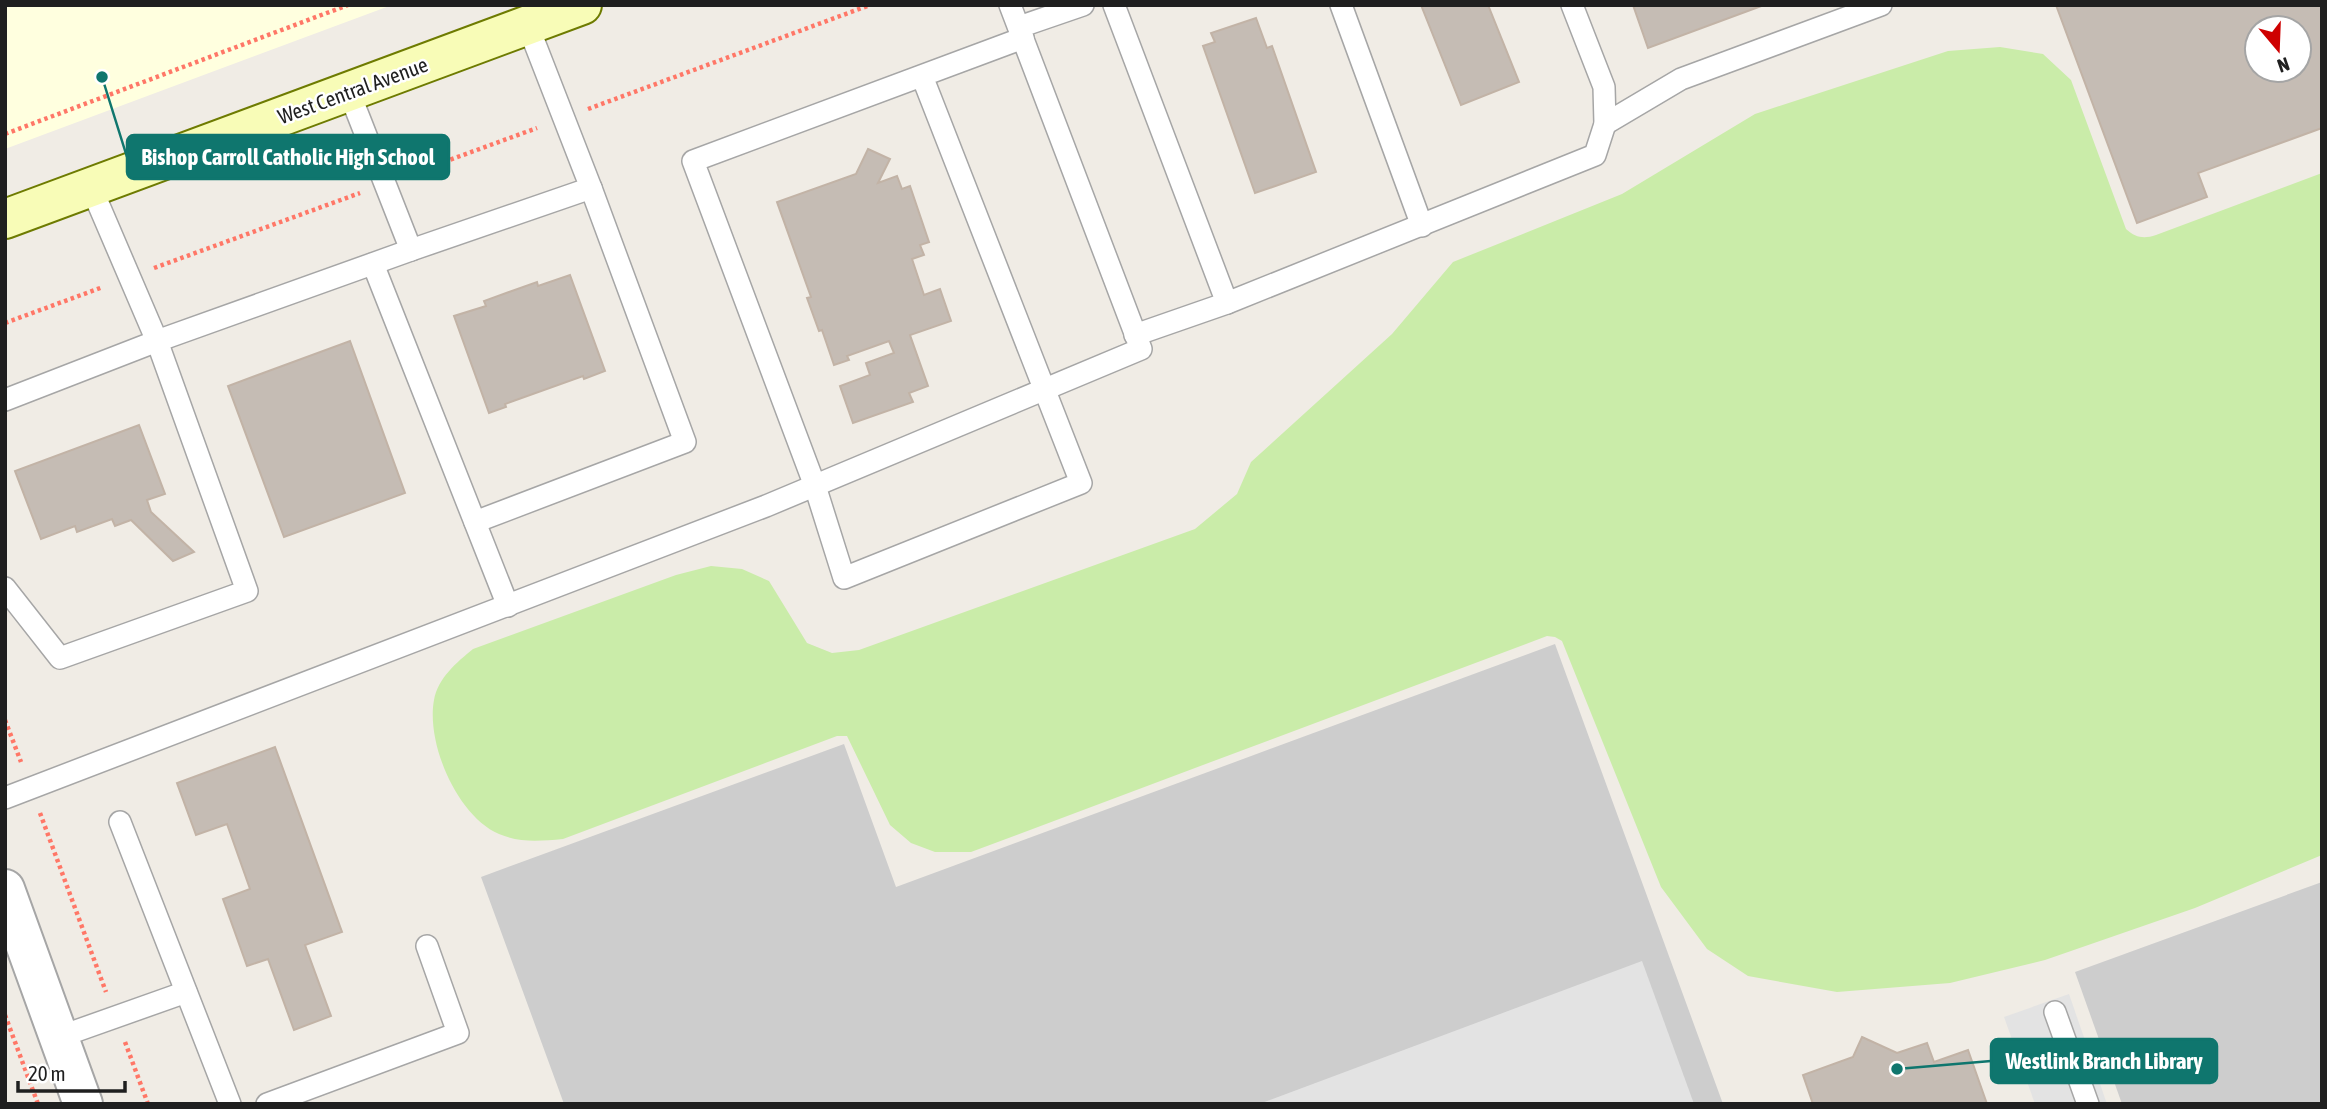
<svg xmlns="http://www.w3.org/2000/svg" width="2327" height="1109" viewBox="0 0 2327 1109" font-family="'Asap Condensed',sans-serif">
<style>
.education{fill:#ffffdf}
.religious{fill:#cdcdcd}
.grass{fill:#caeca9}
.parking{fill:#e3e3e3}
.building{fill:#c5bcb4;stroke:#c2b3a6;stroke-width:2;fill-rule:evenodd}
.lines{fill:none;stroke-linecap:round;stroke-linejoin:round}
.lane-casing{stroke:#a6a6a6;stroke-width:24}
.street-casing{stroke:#a6a6a6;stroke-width:42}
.secondary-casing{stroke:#6e7b01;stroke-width:42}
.path{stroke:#ff7767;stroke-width:4.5;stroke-dasharray:3.5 3.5;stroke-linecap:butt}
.lane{stroke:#fff;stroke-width:21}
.street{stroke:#fff;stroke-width:38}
.secondary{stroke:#f8fcb7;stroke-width:38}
.labels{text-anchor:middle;stroke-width:5;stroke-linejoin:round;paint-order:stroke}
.street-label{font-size:21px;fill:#1f1f1f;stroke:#fff}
.leader{fill:none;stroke:#0f766e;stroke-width:2.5}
.callout-dot{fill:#0f766e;stroke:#fff;stroke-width:2.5}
.callout{fill:#0f766e;stroke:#0f766e;stroke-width:2.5}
.callout-label{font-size:23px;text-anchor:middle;font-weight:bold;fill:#fff}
</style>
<rect width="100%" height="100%" fill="#f0ece5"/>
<polygon class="education" points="5,5 392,5 5,149"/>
<g class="religious">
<polygon points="1555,644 1723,1104 564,1104 481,877 844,744 896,887"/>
<polygon points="2322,882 2322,1104 2122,1104 2075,972"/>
</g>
<path class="grass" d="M2000,47L2043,54L2071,80L2126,229C2136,238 2144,239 2156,235L2322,173V855L2195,908L2045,960L1950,983L1837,992L1748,976L1707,949L1661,887L1562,641L1555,637L1547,636L971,852H935L911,843L890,825L847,736H837L563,839C540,841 520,843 499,834C457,816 426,743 434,700C438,678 457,662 473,649L676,575L711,566L742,569L769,581L807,643L832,653L859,650L1195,529L1237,494L1251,462L1392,334L1453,262L1622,194L1755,114L1948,51Z"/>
<g class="parking">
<polygon points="1642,961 1694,1104 1259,1104"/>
<polygon points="2069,994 2107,1104 2035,1104 2004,1017"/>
</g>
<g class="building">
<polygon points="1421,5 1488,5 1519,82 1461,105"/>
<polygon points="1633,5 1764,5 1648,48"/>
<path d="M2056,5H2322V128L2198,173L2207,197L2137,223ZM2257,28H2299V70H2257Z"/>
<polygon points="1256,18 1267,48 1272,46 1316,172 1255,193 1203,46 1215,42 1211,33"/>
<polygon points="868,149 890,159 878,183 897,176 902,189 910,186 929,242 920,245 924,255 912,259 924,295 940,289 951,321 910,335 928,386 909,393 913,402 853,423 840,386 870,375 866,363 894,353 889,341 847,356 849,360 834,365 822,330 819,331 807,298 811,297 777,202 856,174"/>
<polygon points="570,275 605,371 584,379 583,376 505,404 506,407 489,413 454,316 486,306 484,301 537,282 538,286"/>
<polygon points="350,341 405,493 284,537 228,386"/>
<polygon points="139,425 165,494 147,500 151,512 194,552 173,561 131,520 115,526 112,519 77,532 75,526 41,539 15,471"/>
<polygon points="275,747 342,932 305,945 331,1016 294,1030 268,959 247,966 223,899 250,889 227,824 196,835 177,783"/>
<polygon points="1862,1037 1897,1053 1927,1043 1934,1062 1968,1050 1987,1104 1813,1104 1803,1075 1853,1057"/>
</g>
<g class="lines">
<g class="lane-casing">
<g id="lane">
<polyline points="1114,5 1227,303 1135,335"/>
<polyline points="1341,5 1422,226"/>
<polyline points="1019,27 1083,5"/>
<polyline points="922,76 1081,483 844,578 815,486 693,161 1023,38"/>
<polyline points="349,92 411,250 591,188 528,26"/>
<polyline points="1605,124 1681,79 1881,5"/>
<polyline points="91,187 157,341 411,250"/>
<polyline points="373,264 508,606"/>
<polyline points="1227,303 1595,155 1605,124 1604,87 1572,5"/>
<polyline points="5,400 157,341 247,591 60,658 5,588"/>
<polyline points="475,522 685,442 591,188"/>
<polyline points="5,798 766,506 1141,349 1010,5"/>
<polyline points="120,822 230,1104"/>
<polyline points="2055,1012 2088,1104"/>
<polyline points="59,1037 186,992"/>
<polyline points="267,1104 458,1033 427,946"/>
</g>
</g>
<g class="street-casing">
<polyline id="street" points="5,889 83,1104"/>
</g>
<g class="secondary-casing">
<polyline id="secondary" points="5,219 582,5"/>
</g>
<g class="path">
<polyline points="588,109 870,5"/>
<polyline points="5,134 348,5"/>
<polyline points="411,174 537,128"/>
<polyline points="154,268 360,193"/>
<polyline points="5,323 103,287"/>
<polyline points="5,720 21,762"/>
<polyline points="40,813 106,992"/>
<polyline points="5,1015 38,1104"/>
<polyline points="125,1042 148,1104"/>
</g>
<use href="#lane" class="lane"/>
<use href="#street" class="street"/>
<use href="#secondary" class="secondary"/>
</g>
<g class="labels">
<g class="street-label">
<text transform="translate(353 91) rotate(-20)" y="7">West Central Avenue</text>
</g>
</g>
<path class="leader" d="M102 77L127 157M1897 1069L1991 1061"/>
<g class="callout-dot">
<circle cx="102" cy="77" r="7"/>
<circle cx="1897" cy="1069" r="7"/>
</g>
<g class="callout">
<rect x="127" y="135" width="322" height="44" rx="7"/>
<rect x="1991" y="1039" width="226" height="44" rx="7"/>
</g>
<g class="callout-label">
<text x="288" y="165">Bishop Carroll Catholic High School</text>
<text x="2104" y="1069">Westlink Branch Library</text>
</g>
<rect width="2327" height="1109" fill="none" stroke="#1f1f1f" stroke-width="14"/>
<g transform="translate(2278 49) rotate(161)"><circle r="33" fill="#ffffff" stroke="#a5a5a5" stroke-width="2"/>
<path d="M0-5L12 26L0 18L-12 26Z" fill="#ce0000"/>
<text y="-10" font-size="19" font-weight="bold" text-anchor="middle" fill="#1f1f1f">N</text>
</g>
<path d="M18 1081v10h107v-10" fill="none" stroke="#1f1f1f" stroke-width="3.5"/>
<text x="28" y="1081" font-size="21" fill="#1f1f1f" stroke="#ffffff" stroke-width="5" paint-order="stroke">20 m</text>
</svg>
